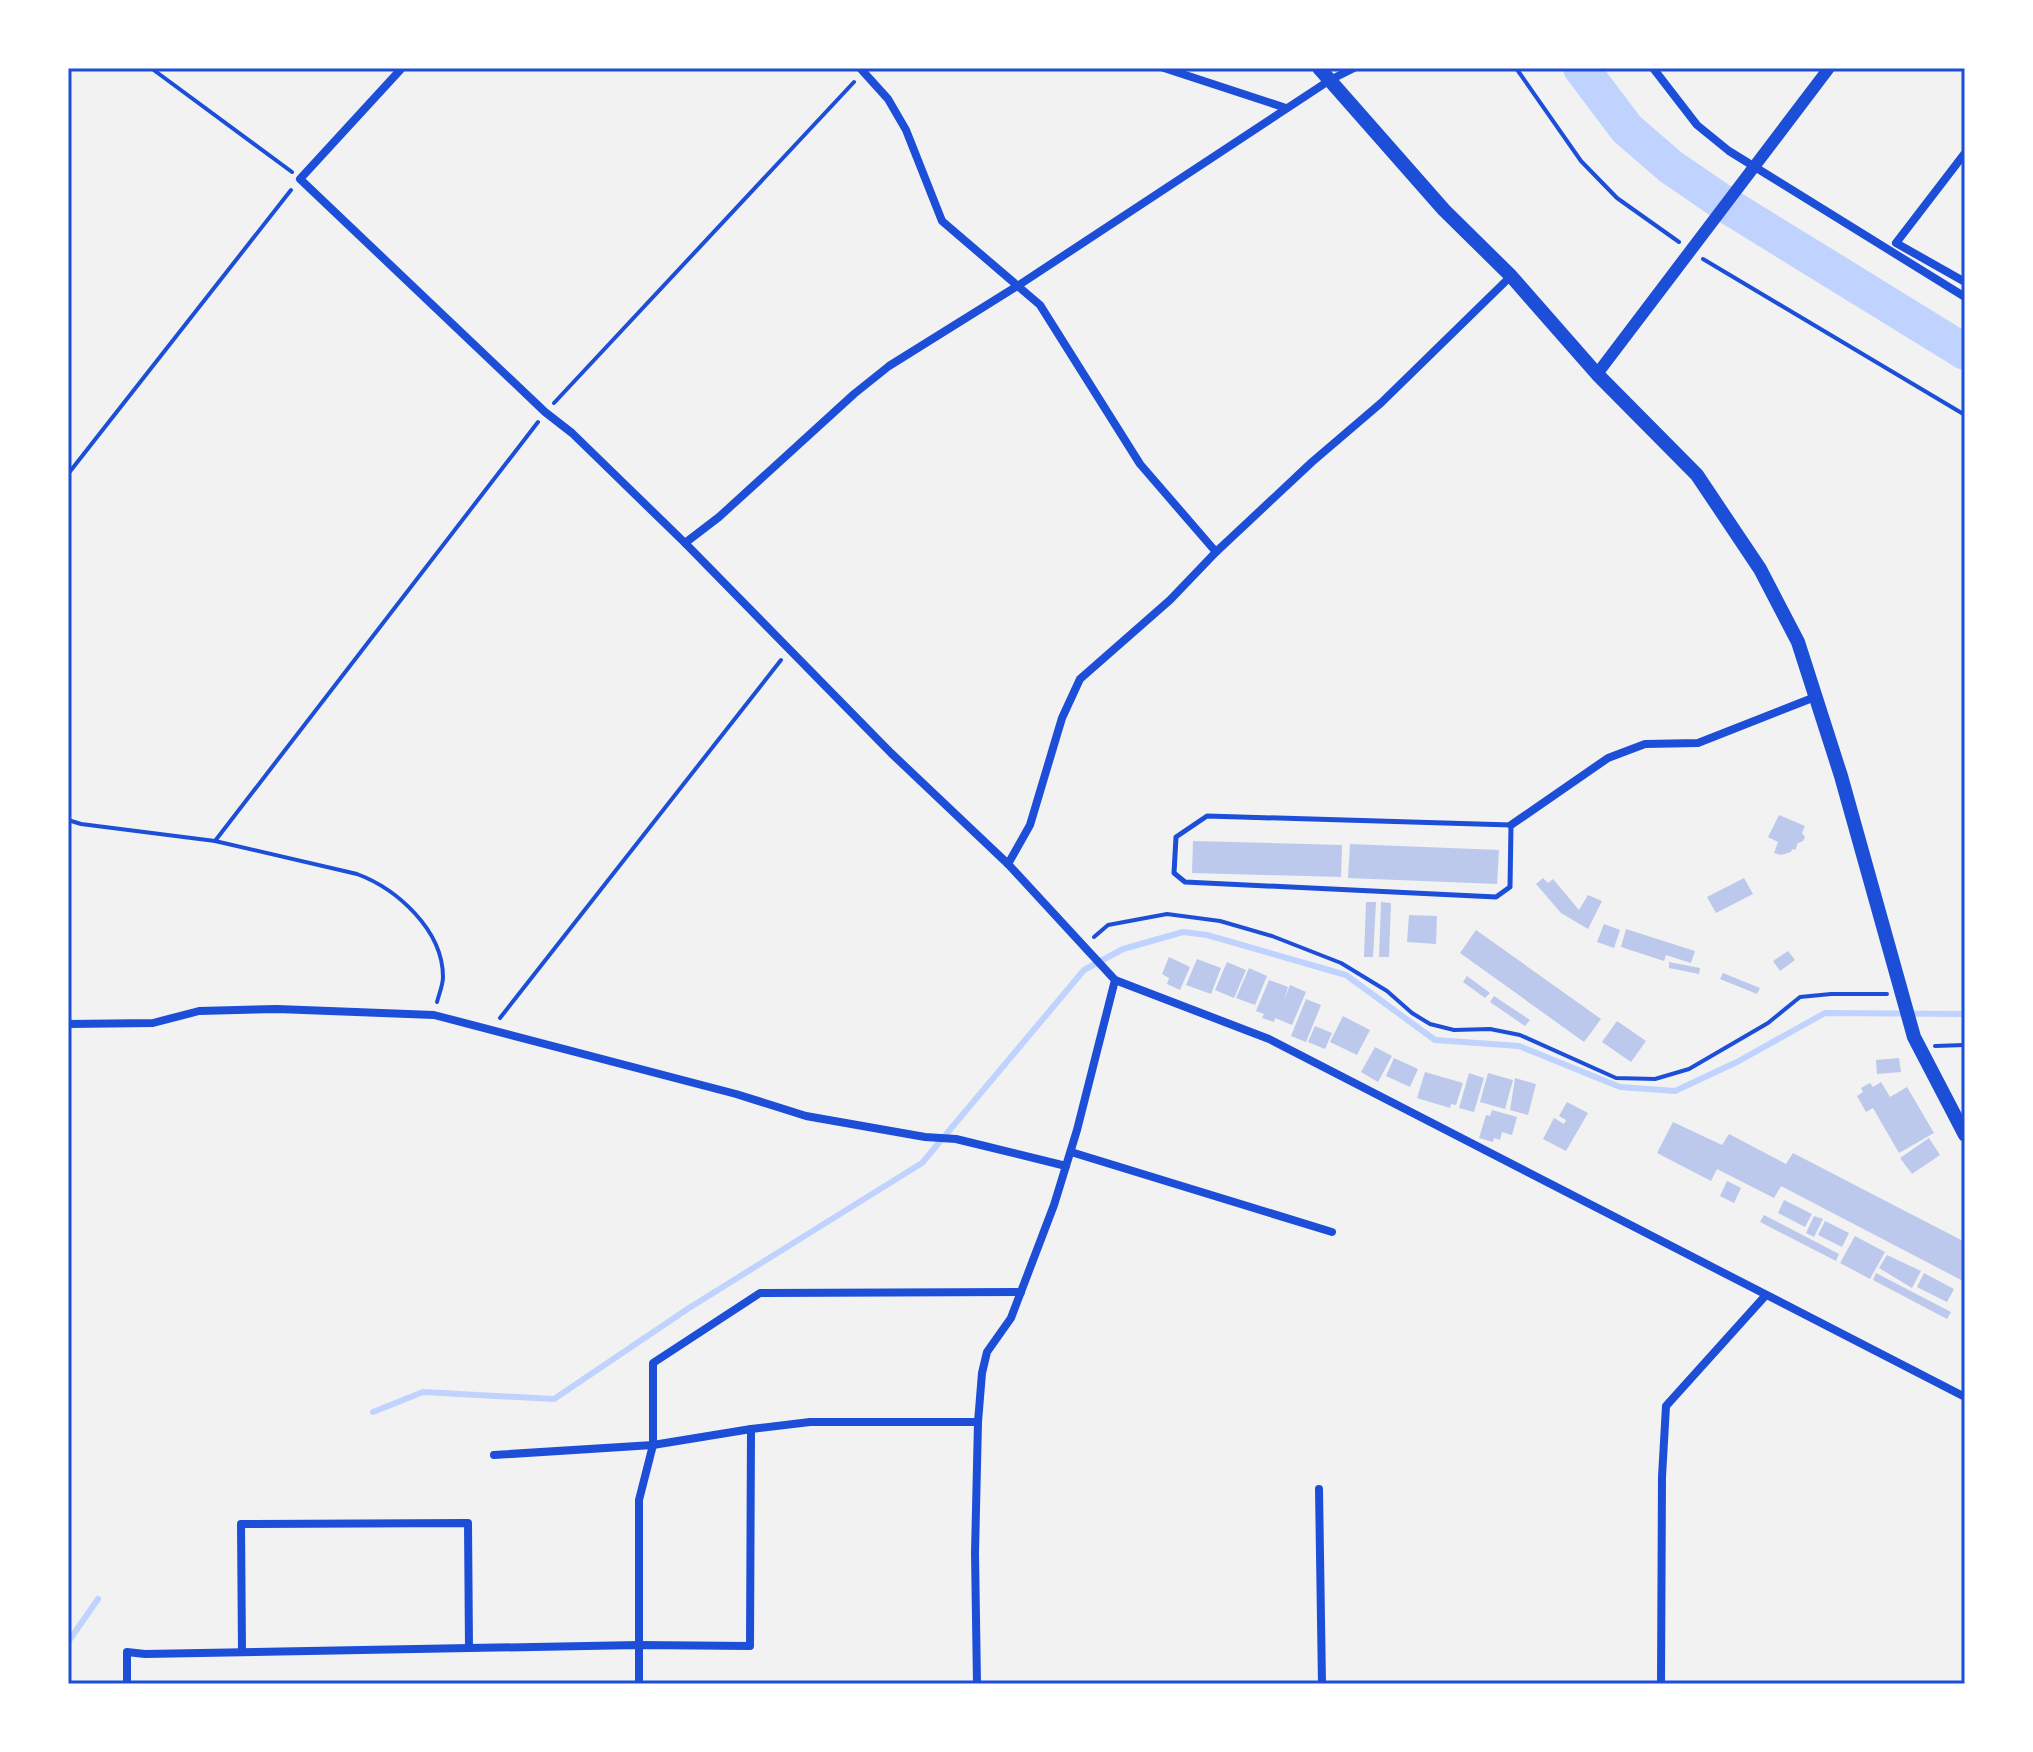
<svg xmlns="http://www.w3.org/2000/svg" width="2033" height="1752" viewBox="0 0 2033 1752" font-family="'Roboto Condensed',sans-serif">
<style>
.lines{fill:none;stroke-linecap:round;stroke-linejoin:round}
.stream{stroke:#bfd3fe;stroke-width:6}
.river{stroke:#bfd3fe;stroke-width:36}
.building{fill:#bdc9ec}
.path{stroke:#1d4ed8;stroke-width:4}
.service{stroke:#1d4ed8;stroke-width:5}
.minor{stroke:#1d4ed8;stroke-width:8}
.tertiary{stroke:#1d4ed8;stroke-width:12}
.secondary{stroke:#1d4ed8;stroke-width:14}
.neatline{fill:none;stroke:#1d4ed8;stroke-width:3}
</style>
<rect width="100%" height="100%" fill="#f2f2f2"/>
<g class="lines">
<g class="stream">
<polyline points="373,1412 423,1392 554,1399 689,1308 922,1163 1084,970 1123,949 1183,932 1207,935 1346,975 1435,1040 1519,1046 1620,1087 1675,1091 1737,1062 1825,1013 1965,1014"/>
<polyline points="68,1642 98,1599"/>
</g>
<polyline class="river" points="1581,68 1627,129 1671,167 1728,206 1965,352"/>
</g>
<g class="building">
<polygon points="1779,815 1805,826 1802,833 1805,837 1803,841 1798,843 1795,850 1792,849 1791,852 1781,855 1774,853 1778,842 1768,837"/>
<polygon points="1193,841 1342,845 1341,877 1192,873"/>
<polygon points="1350,844 1499,850 1497,884 1348,878"/>
<polygon points="1543,878 1548,883 1553,879 1579,910 1588,895 1602,901 1588,929 1561,913 1536,884"/>
<polygon points="1744,878 1753,894 1716,913 1707,897"/>
<polygon points="1366,902 1376,902 1373,957 1364,957"/>
<polygon points="1381,902 1391,903 1389,957 1379,957"/>
<polygon points="1409,915 1437,916 1436,944 1407,942"/>
<polygon points="1604,924 1620,930 1614,948 1597,942"/>
<polygon points="1626,929 1695,951 1691,963 1666,955 1664,961 1621,947"/>
<polygon points="1476,930 1601,1019 1584,1042 1460,953"/>
<polygon points="1788,951 1795,960 1780,971 1773,961"/>
<polygon points="1169,957 1190,967 1180,990 1167,984 1169,978 1162,974"/>
<polygon points="1197,959 1221,968 1211,994 1186,985"/>
<polygon points="1227,962 1246,970 1234,998 1215,990"/>
<polygon points="1669,962 1700,968 1699,974 1669,968"/>
<polygon points="1249,968 1267,976 1255,1005 1236,998"/>
<polygon points="1723,973 1760,988 1757,994 1720,979"/>
<polygon points="1467,976 1490,993 1485,998 1463,982"/>
<polygon points="1269,980 1288,987 1284,1000 1290,985 1306,992 1292,1025 1275,1018 1274,1022 1262,1018 1264,1014 1256,1011"/>
<polygon points="1494,996 1530,1020 1525,1026 1490,1002"/>
<polygon points="1306,999 1321,1005 1306,1042 1291,1036"/>
<polygon points="1343,1016 1370,1030 1357,1055 1330,1042"/>
<polygon points="1617,1021 1646,1041 1631,1062 1602,1042"/>
<polygon points="1315,1026 1332,1033 1325,1049 1308,1042"/>
<polygon points="1375,1047 1392,1056 1378,1082 1361,1072"/>
<polygon points="1394,1058 1418,1069 1410,1087 1386,1076"/>
<polygon points="1899,1058 1901,1072 1877,1074 1876,1060"/>
<polygon points="1425,1072 1463,1083 1456,1105 1451,1104 1450,1108 1417,1098"/>
<polygon points="1469,1073 1484,1078 1474,1112 1459,1108"/>
<polygon points="1488,1073 1513,1080 1505,1109 1480,1102"/>
<polygon points="1515,1078 1536,1084 1528,1115 1510,1110"/>
<polygon points="1881,1082 1890,1097 1907,1087 1934,1133 1899,1153 1873,1108 1866,1112 1857,1096 1863,1092 1861,1088 1870,1083 1873,1087"/>
<polygon points="1567,1102 1588,1113 1566,1151 1543,1139 1554,1118 1564,1124 1566,1120 1559,1116"/>
<polygon points="1492,1110 1517,1117 1512,1135 1502,1132 1500,1140 1494,1138 1493,1142 1479,1138 1486,1115 1490,1116"/>
<polygon points="1673,1122 1722,1145 1729,1134 1786,1164 1793,1153 1965,1242 1965,1282 1781,1186 1774,1198 1717,1169 1711,1181 1657,1153"/>
<polygon points="1929,1138 1940,1155 1912,1174 1900,1158"/>
<polygon points="1727,1181 1741,1188 1734,1203 1720,1196"/>
<polygon points="1784,1200 1812,1214 1805,1227 1778,1213"/>
<polygon points="1764,1215 1839,1254 1836,1261 1760,1222"/>
<polygon points="1814,1216 1823,1219 1814,1237 1806,1233"/>
<polygon points="1825,1221 1849,1233 1842,1247 1818,1235"/>
<polygon points="1855,1236 1885,1252 1870,1279 1840,1263"/>
<polygon points="1887,1255 1921,1271 1912,1288 1879,1268"/>
<polygon points="1876,1273 1951,1312 1947,1319 1873,1280"/>
<polygon points="1924,1273 1954,1289 1947,1302 1917,1287"/>
</g>
<g class="lines">
<g class="path">
<polyline points="151,68 292,172"/>
<polyline points="1516,68 1581,161 1617,198 1679,242"/>
<polyline points="1703,259 1965,415"/>
<polyline points="554,403 854,82"/>
<polyline points="68,474 291,190"/>
<path d="M68,820L81,824L215,841L357,874C397,889 443,930 443,977C443,985 439,994 437,1002"/>
<polyline points="215,841 538,422"/>
<polyline points="1094,937 1108,925 1167,914 1220,921 1272,936 1341,963 1387,991 1412,1013 1430,1024 1454,1030 1490,1029 1520,1035 1616,1078 1655,1079 1689,1069 1768,1023 1800,997 1831,994 1887,994"/>
<polyline points="500,1018 781,660"/>
<polyline points="1935,1046 1965,1045"/>
</g>
<polygon class="service" points="1207,816 1511,825 1510,887 1496,897 1185,882 1174,873 1176,837"/>
<g class="minor">
<polyline points="402,68 300,179 545,412 572,433 685,543 891,753 1008,864 1115,980 1077,1130 1054,1205 1011,1318 987,1352 982,1373 978,1422 975,1553 977,1684"/>
<polyline points="860,68 888,99 906,130 942,221 1040,305 1140,464 1216,552"/>
<polyline points="1164,68 1286,108"/>
<polyline points="1653,68 1697,125 1729,151 1965,297"/>
<polyline points="1965,153 1896,243 1965,282"/>
<polyline points="685,543 719,517 854,394 889,366 1019,285 1330,80 1354,68"/>
<polyline points="1511,825 1608,758 1645,744 1698,743 1815,697"/>
<polyline points="1008,864 1030,825 1062,718 1080,679 1170,600 1216,552 1312,462 1381,403 1511,276"/>
<polyline points="1115,980 1269,1039 1965,1397"/>
<polyline points="68,1024 153,1023 199,1011 277,1009 434,1015 736,1094 806,1116 925,1137 956,1139 1066,1166"/>
<polyline points="1071,1152 1332,1232"/>
<polyline points="494,1455 653,1445 751,1429 810,1422 978,1422"/>
<polyline points="1319,1489 1322,1684"/>
<polyline points="242,1652 241,1524 468,1523 469,1648"/>
<polyline points="127,1684 127,1652 145,1654 639,1645 750,1646 751,1429"/>
<polyline points="639,1684 639,1500 653,1445 653,1363 760,1293 1021,1292"/>
<polyline points="1661,1684 1662,1477 1666,1406 1766,1295"/>
</g>
<polyline class="tertiary" points="1597,374 1829,68"/>
<polyline class="secondary" points="1319,68 1444,210 1511,276 1597,374 1697,475 1760,569 1798,642 1841,776 1914,1037 1965,1135"/>
</g>
<rect width="2033" height="1752" fill="none" stroke="#ffffff" stroke-width="140"/>
<rect x="70" y="70" width="1893" height="1612" class="neatline"/>
</svg>
